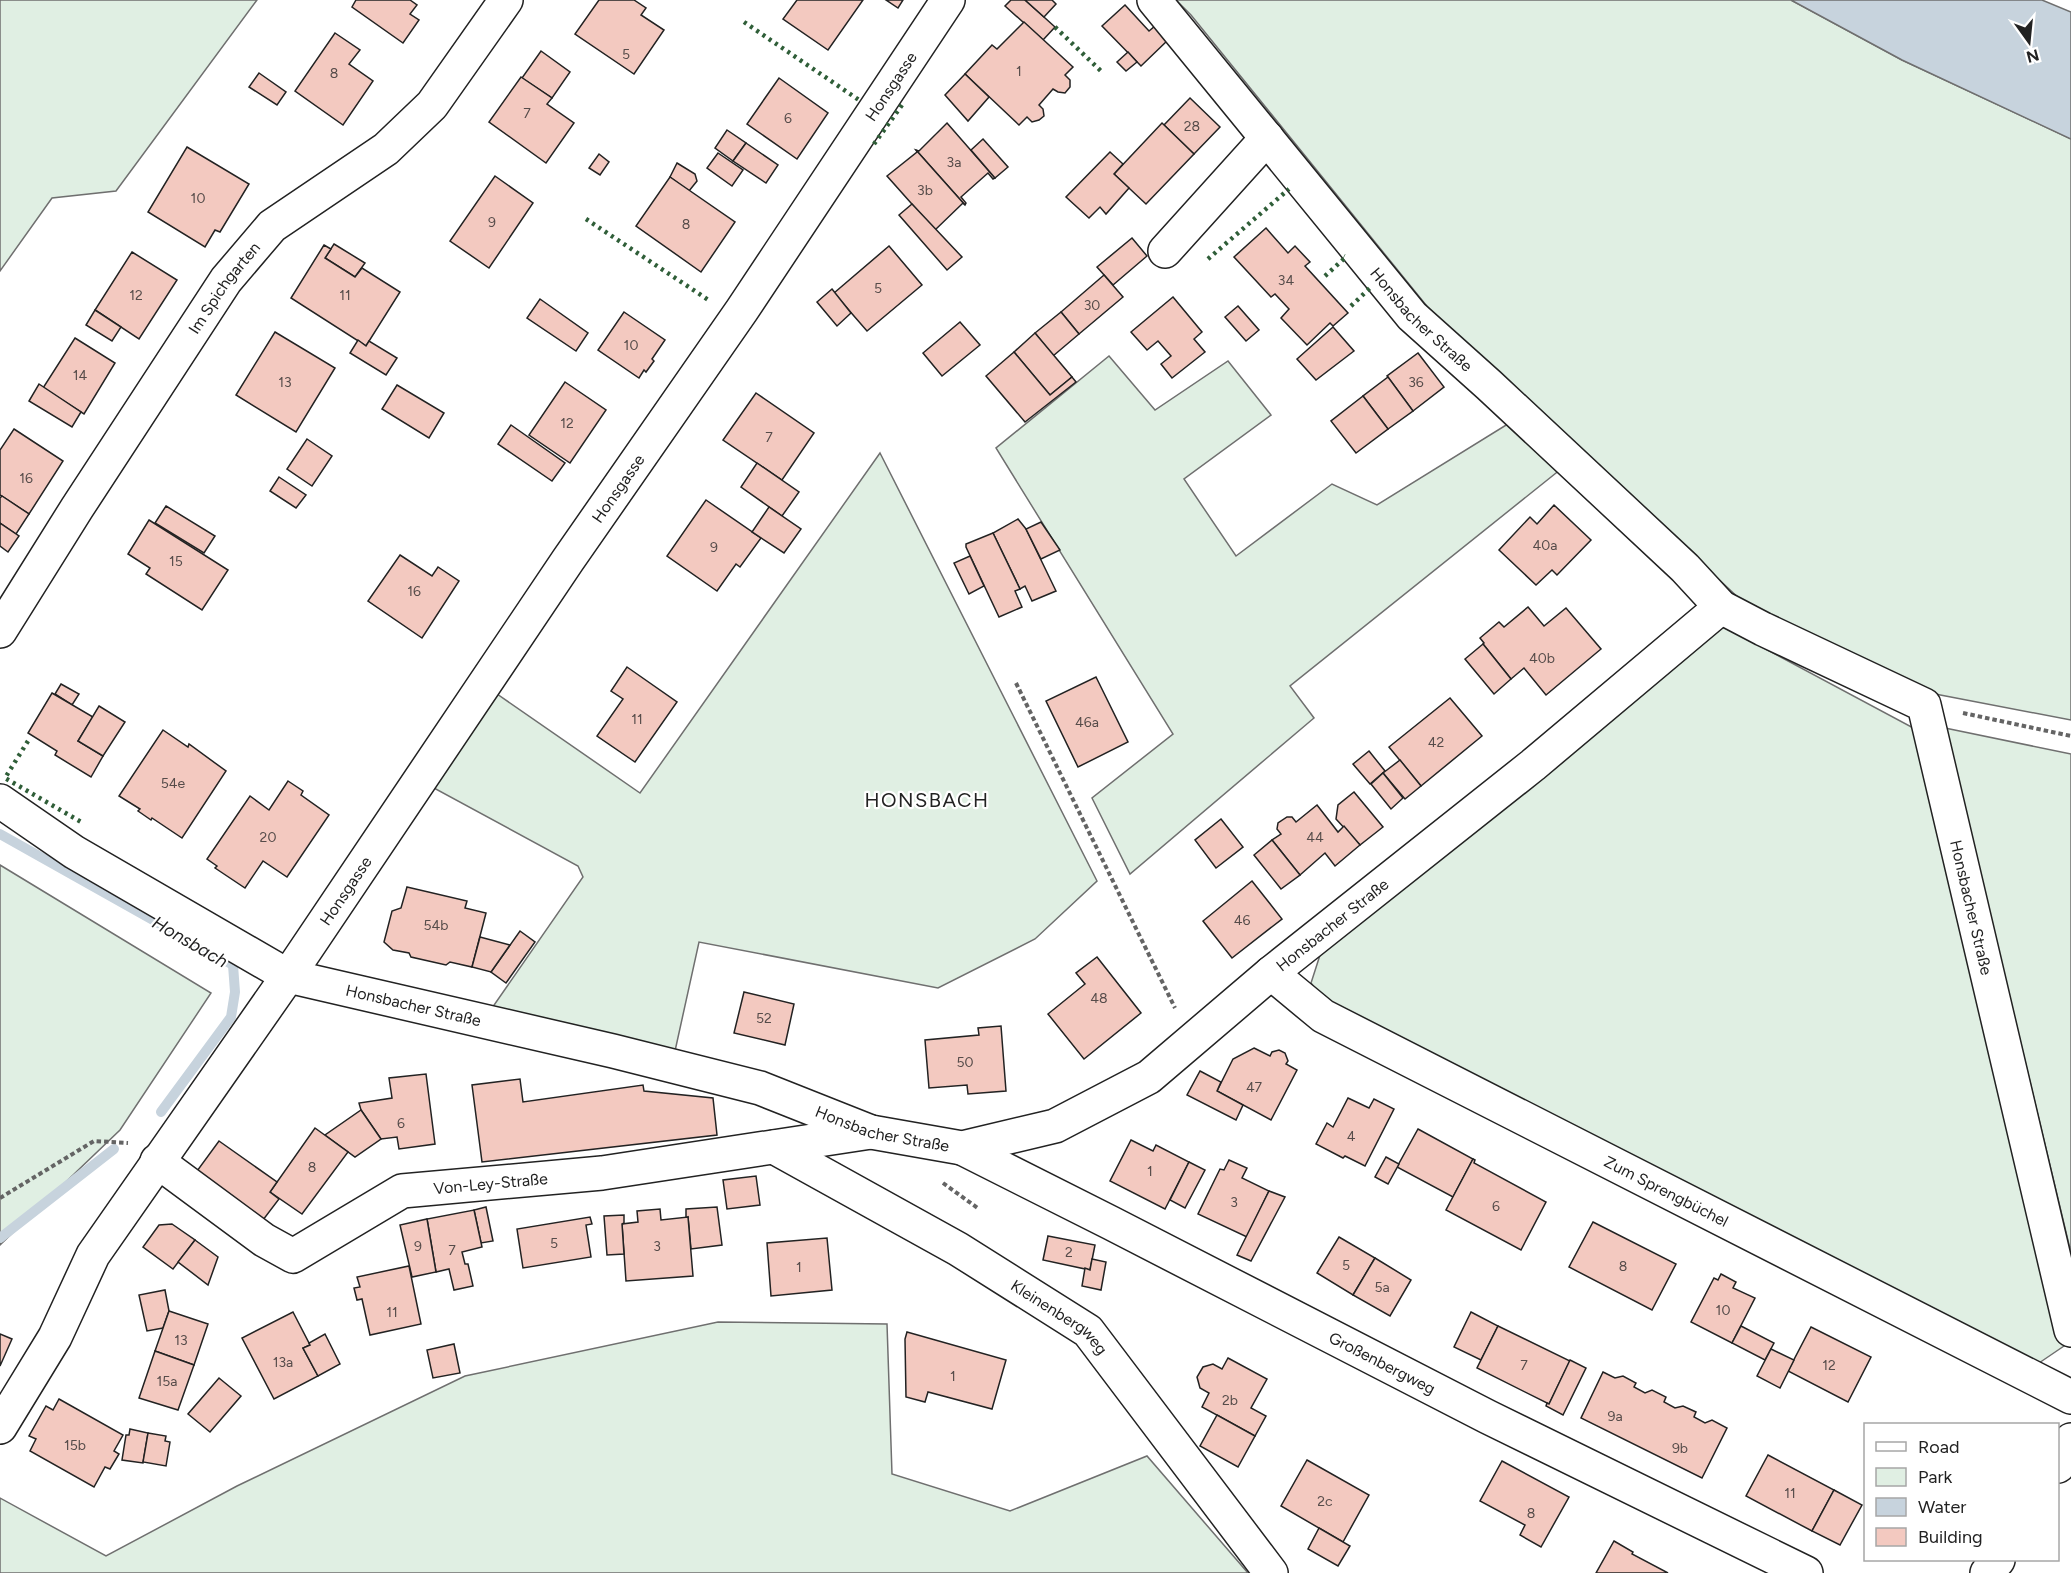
<svg xmlns="http://www.w3.org/2000/svg" width="2071" height="1573" viewBox="0 0 2071 1573" font-family="Figtree,sans-serif">
<style>
.green{fill:#e0efe3;stroke:#6f6f6f;stroke-width:1.5}
.water{fill:#c7d3dd;stroke:#6f6f6f;stroke-width:1.5}
.lines{fill:none;stroke-linecap:round;stroke-linejoin:round}
.stream{stroke:#c7d3dd;stroke-width:10}
.building{fill:#f3c9c0;stroke:#222;stroke-width:1.5}
.minor-casing{stroke:#222;stroke-width:36}
.path{stroke:#646464;stroke-width:4;stroke-dasharray:4.5 3;stroke-linecap:butt}
.minor{stroke:#fff;stroke-width:33}
.hedge{stroke:#2f5e38;stroke-width:4.5;stroke-dasharray:3 4.5;stroke-linecap:butt}
.labels{text-anchor:middle;stroke-width:4.5;stroke-linejoin:round;paint-order:stroke}
.number-label{font-size:14px;fill:#564c4a}
.street-label{font-size:16px;fill:#222;stroke:#fff}
.water-label{font-size:18px;font-style:italic;fill:#222;stroke:#fff}
.quarter-label{font-size:20px;letter-spacing:1.5px;fill:#222;stroke:#fff}
</style>
<rect width="100%" height="100%" fill="#fff"/>
<g class="green">
<polygon points="0,0 257,0 116,191 52,198 0,271"/>
<polygon points="1176,0 1791,0 1902,60 2071,139 2071,720 1930,693 1743,602 1430,310 1191,15"/>
<polygon points="1109,356 1155,410 1228,361 1271,415 1184,479 1236,556 1332,484 1377,505 1511,422 1561,469 1290,686 1314,718 1130,874 1092,798 1173,734 996,448"/>
<polygon points="880,453 1097,881 1035,939 938,988 699,942 675,1051 492,1008 583,877 578,866 432,787 497,694 640,793"/>
<polygon points="1719,624 1919,731 2064,1346 2039,1363 1330,1009 1311,983 1321,952"/>
<polygon points="1945,728 2071,754 2071,1253"/>
<polygon points="0,865 211,993 120,1130 0,1245"/>
<polygon points="718,1322 887,1324 892,1474 1010,1511 1147,1456 1248,1573 0,1573 0,1498 106,1556 237,1486 465,1376"/>
</g>
<polygon class="water" points="1791,0 2042,0 2071,12 2071,139 1902,60"/>
<g class="lines">
<g class="stream">
<polyline points="0,834 233,965 235,992 231,1017 161,1112"/>
<polyline points="0,1238 114,1149"/>
</g>
</g>
<g class="building">
<polygon points="356,0 410,0 417,5 410,14 419,20 403,43 352,7"/>
<polygon points="599,0 634,0 646,8 641,15 664,30 634,74 575,34"/>
<polygon points="797,0 863,0 828,50 783,19"/>
<polygon points="886,0 903,0 898,8"/>
<polygon points="1011,0 1025,0 1055,27 1043,40 1005,6"/>
<polygon points="1025,0 1052,0 1056,4 1044,17"/>
<polygon points="1125,5 1149,31 1155,26 1168,40 1141,66 1102,26"/>
<polygon points="1024,22 1073,67 1065,75 1070,80 1070,87 1065,93 1058,92 1053,89 1039,105 1043,109 1044,116 1039,120 1032,122 1027,117 1019,125 965,74 992,45 997,49"/>
<polygon points="335,33 360,50 349,64 373,81 343,125 295,91"/>
<polygon points="541,51 570,72 552,98 522,78"/>
<polygon points="1128,52 1137,62 1126,71 1117,62"/>
<polygon points="259,73 286,92 277,105 249,87"/>
<polygon points="965,74 989,97 968,121 945,95"/>
<polygon points="521,77 552,98 547,104 574,123 546,163 489,122"/>
<polygon points="779,78 828,113 797,159 747,124"/>
<polygon points="1190,98 1220,127 1194,154 1164,125"/>
<polygon points="947,123 995,178 993,179 988,173 961,197 966,203 965,205 916,150 919,151"/>
<polygon points="1162,123 1194,154 1146,204 1114,174"/>
<polygon points="727,130 746,143 733,161 715,148"/>
<polygon points="983,139 1008,167 995,178 971,150"/>
<polygon points="746,143 778,165 766,183 733,161"/>
<polygon points="187,147 249,184 220,232 215,230 205,247 148,212"/>
<polygon points="916,150 965,205 963,203 935,230 887,176 917,152"/>
<polygon points="1110,152 1123,164 1114,174 1129,188 1106,214 1100,207 1089,218 1066,197"/>
<polygon points="718,153 743,170 732,186 707,168"/>
<polygon points="599,154 609,162 600,175 589,168"/>
<polygon points="677,163 695,174 697,181 689,191 670,177"/>
<polygon points="495,176 533,203 489,268 450,241"/>
<polygon points="670,177 735,222 701,272 636,226"/>
<polygon points="912,204 962,257 947,270 899,215"/>
<polygon points="1266,228 1288,253 1295,246 1310,262 1305,266 1348,313 1333,326 1330,323 1307,345 1281,318 1289,309 1275,294 1271,297 1234,257"/>
<polygon points="1132,238 1147,256 1113,285 1097,267"/>
<polygon points="334,244 365,263 355,277 325,258"/>
<polygon points="324,245 331,249 325,258 355,277 362,268 400,292 366,346 291,298"/>
<polygon points="889,246 922,285 867,331 834,293"/>
<polygon points="132,252 177,280 139,339 95,310"/>
<polygon points="1104,275 1123,297 1079,334 1061,312"/>
<polygon points="832,289 851,313 837,326 817,302"/>
<polygon points="1173,297 1202,332 1194,339 1205,352 1172,378 1161,364 1171,356 1158,341 1147,350 1131,332"/>
<polygon points="540,299 588,333 576,351 527,318"/>
<polygon points="1238,306 1259,330 1246,341 1225,317"/>
<polygon points="95,310 121,327 112,341 86,325"/>
<polygon points="624,312 665,340 652,359 654,361 646,372 644,370 639,378 598,350"/>
<polygon points="1061,312 1079,334 1053,356 1035,333"/>
<polygon points="960,322 980,345 942,376 923,353"/>
<polygon points="1333,327 1354,351 1316,380 1297,359"/>
<polygon points="275,332 335,368 296,432 236,395"/>
<polygon points="1035,333 1072,377 1050,395 1014,352"/>
<polygon points="75,338 115,363 84,414 43,388"/>
<polygon points="358,340 366,346 369,341 397,358 386,375 350,353"/>
<polygon points="1014,352 1050,395 1072,377 1076,382 1025,422 986,376"/>
<polygon points="1418,353 1444,387 1413,411 1387,376"/>
<polygon points="1388,377 1413,411 1388,429 1363,396"/>
<polygon points="565,382 606,410 570,463 529,435"/>
<polygon points="39,384 81,412 72,427 29,401"/>
<polygon points="397,385 444,413 429,438 382,409"/>
<polygon points="756,393 814,433 782,480 723,440"/>
<polygon points="1363,396 1388,429 1356,453 1331,421"/>
<polygon points="511,425 565,463 552,481 498,444"/>
<polygon points="14,429 63,461 29,514 0,495 0,450"/>
<polygon points="307,439 332,456 312,486 287,469"/>
<polygon points="757,463 799,492 782,516 741,487"/>
<polygon points="279,477 306,495 296,508 270,491"/>
<polygon points="2,496 29,514 16,534 0,523 0,498"/>
<polygon points="706,500 761,538 740,567 736,564 717,591 667,556"/>
<polygon points="1554,505 1591,540 1557,575 1552,570 1536,585 1499,550 1530,517 1537,524"/>
<polygon points="166,506 215,536 204,553 155,523"/>
<polygon points="769,507 801,529 784,553 752,532"/>
<polygon points="1018,519 1026,529 1056,591 1032,601 1025,586 1020,589 993,533"/>
<polygon points="149,520 228,570 202,610 146,574 150,568 128,554"/>
<polygon points="1041,522 1060,550 1041,559 1026,529"/>
<polygon points="0,523 19,536 8,552 0,546"/>
<polygon points="993,533 1020,589 1015,591 1022,607 999,617 966,547 966,544"/>
<polygon points="400,555 432,576 438,567 459,581 422,638 368,601"/>
<polygon points="970,556 984,586 969,594 954,563"/>
<polygon points="1528,607 1544,626 1566,608 1601,649 1546,695 1524,668 1511,679 1483,644 1484,643 1480,638 1499,622 1504,627"/>
<polygon points="1483,644 1511,679 1494,694 1465,659"/>
<polygon points="627,667 677,702 635,762 597,736 623,699 611,691"/>
<polygon points="1096,677 1128,742 1078,767 1046,701"/>
<polygon points="61,684 79,694 72,705 55,694"/>
<polygon points="52,693 93,717 78,741 103,756 91,777 55,755 57,751 28,733"/>
<polygon points="1450,698 1482,736 1421,786 1389,747"/>
<polygon points="99,706 125,722 103,756 78,741"/>
<polygon points="163,730 188,747 189,744 226,771 182,838 152,818 151,820 138,811 140,809 119,796"/>
<polygon points="1369,751 1385,771 1370,784 1353,764"/>
<polygon points="1400,760 1421,786 1405,799 1383,773"/>
<polygon points="1383,773 1403,798 1391,809 1371,784"/>
<polygon points="288,781 303,791 301,795 329,815 287,877 263,861 245,888 215,868 217,866 207,859 250,796 269,810"/>
<polygon points="1354,792 1383,827 1360,845 1336,819 1338,805"/>
<polygon points="1317,805 1338,832 1344,826 1360,845 1335,866 1325,853 1300,875 1272,840 1281,834 1277,829 1278,823 1287,817 1292,817 1296,822"/>
<polygon points="1221,819 1243,847 1216,868 1195,840"/>
<polygon points="1272,840 1300,875 1281,889 1254,855"/>
<polygon points="1252,881 1282,919 1232,958 1203,921"/>
<polygon points="407,887 467,901 465,908 486,913 472,967 450,962 446,965 411,957 409,953 393,950 384,942 392,911 401,908"/>
<polygon points="520,931 535,942 506,983 491,972"/>
<polygon points="480,937 510,945 491,972 472,967"/>
<polygon points="1097,957 1141,1013 1084,1059 1048,1014 1085,984 1076,973"/>
<polygon points="744,992 794,1004 785,1045 734,1033"/>
<polygon points="1001,1026 1006,1091 968,1094 967,1085 929,1088 925,1040 979,1035 978,1028"/>
<polygon points="1254,1048 1270,1056 1272,1052 1279,1050 1285,1053 1288,1061 1286,1064 1297,1070 1271,1120 1217,1091 1233,1059"/>
<polygon points="1200,1071 1221,1082 1217,1091 1243,1105 1236,1120 1187,1095"/>
<polygon points="426,1074 435,1144 399,1149 397,1137 381,1139 361,1110 359,1103 392,1098 389,1078"/>
<polygon points="520,1079 523,1102 643,1085 644,1091 713,1098 717,1135 482,1162 472,1085"/>
<polygon points="1348,1098 1369,1108 1374,1099 1394,1109 1365,1166 1345,1156 1343,1158 1316,1144 1327,1123 1333,1127"/>
<polygon points="361,1110 381,1139 355,1157 325,1135"/>
<polygon points="315,1128 348,1152 302,1214 270,1192"/>
<polygon points="1418,1129 1473,1159 1453,1197 1397,1167"/>
<polygon points="1131,1140 1153,1151 1156,1145 1189,1162 1165,1209 1110,1181"/>
<polygon points="219,1141 277,1182 270,1192 279,1199 263,1220 197,1171"/>
<polygon points="1386,1157 1399,1164 1388,1184 1375,1177"/>
<polygon points="1473,1159 1475,1160 1474,1163 1546,1202 1521,1250 1446,1210"/>
<polygon points="1229,1160 1247,1168 1242,1178 1269,1191 1247,1237 1198,1214 1220,1169 1224,1170"/>
<polygon points="1189,1162 1205,1170 1185,1208 1170,1200"/>
<polygon points="756,1176 760,1205 727,1209 723,1180"/>
<polygon points="1269,1191 1285,1197 1251,1261 1237,1255"/>
<polygon points="486,1207 493,1241 481,1243 474,1210"/>
<polygon points="717,1207 722,1245 691,1249 688,1217 686,1218 686,1209"/>
<polygon points="660,1209 661,1220 688,1217 693,1276 626,1281 622,1224 638,1222 637,1211"/>
<polygon points="474,1210 482,1247 462,1252 465,1264 468,1264 473,1286 454,1290 449,1269 436,1272 427,1219"/>
<polygon points="624,1215 624,1223 622,1224 624,1254 607,1255 604,1216"/>
<polygon points="590,1217 592,1224 586,1225 591,1257 523,1268 517,1229"/>
<polygon points="427,1219 436,1272 412,1277 400,1225"/>
<polygon points="1593,1222 1676,1264 1652,1310 1569,1267"/>
<polygon points="172,1224 195,1240 173,1269 143,1247 159,1225"/>
<polygon points="1048,1236 1095,1245 1090,1270 1043,1260"/>
<polygon points="1339,1237 1375,1258 1353,1295 1317,1273"/>
<polygon points="827,1238 832,1290 771,1296 767,1243"/>
<polygon points="195,1240 218,1257 208,1285 178,1262"/>
<polygon points="1375,1258 1411,1280 1390,1316 1353,1295"/>
<polygon points="1092,1259 1106,1262 1101,1290 1082,1286 1085,1268 1090,1270"/>
<polygon points="409,1266 421,1324 370,1335 362,1299 357,1300 354,1288 360,1287 357,1277"/>
<polygon points="1721,1274 1736,1282 1733,1288 1755,1298 1732,1343 1691,1322 1714,1278 1718,1280"/>
<polygon points="165,1290 169,1311 163,1328 147,1331 139,1295"/>
<polygon points="169,1311 208,1324 194,1365 155,1351"/>
<polygon points="293,1312 310,1345 303,1348 318,1376 274,1399 242,1338"/>
<polygon points="1471,1312 1498,1326 1481,1360 1454,1347"/>
<polygon points="1498,1326 1570,1361 1549,1404 1477,1368"/>
<polygon points="1741,1326 1774,1343 1765,1360 1732,1343"/>
<polygon points="1811,1327 1871,1357 1848,1402 1788,1371"/>
<polygon points="907,1332 1006,1360 992,1409 928,1392 925,1402 906,1397 905,1339"/>
<polygon points="0,1334 12,1339 0,1366"/>
<polygon points="325,1334 340,1364 318,1376 303,1348 310,1345 309,1343"/>
<polygon points="454,1344 460,1373 433,1378 427,1350"/>
<polygon points="1771,1349 1794,1360 1780,1388 1757,1376"/>
<polygon points="155,1351 194,1365 178,1410 139,1398"/>
<polygon points="1228,1358 1267,1379 1251,1408 1266,1416 1255,1436 1202,1407 1209,1393 1200,1388 1197,1377 1203,1367 1213,1364 1222,1369"/>
<polygon points="1570,1360 1586,1368 1563,1415 1546,1406 1547,1403 1549,1404"/>
<polygon points="1603,1372 1615,1378 1623,1376 1636,1383 1634,1387 1645,1393 1652,1390 1666,1397 1664,1402 1675,1408 1683,1406 1696,1412 1694,1417 1705,1423 1712,1420 1727,1428 1702,1478 1581,1418"/>
<polygon points="219,1378 241,1396 210,1432 188,1414"/>
<polygon points="59,1399 123,1435 114,1451 119,1454 110,1469 105,1467 94,1487 30,1451 36,1439 29,1436 46,1406 53,1410"/>
<polygon points="1217,1415 1255,1436 1238,1467 1200,1446"/>
<polygon points="130,1429 148,1433 143,1463 122,1460 126,1435 129,1435"/>
<polygon points="148,1433 166,1436 165,1441 170,1442 166,1466 143,1462"/>
<polygon points="1768,1455 1834,1490 1812,1531 1746,1496"/>
<polygon points="1307,1460 1369,1495 1343,1542 1281,1506"/>
<polygon points="1502,1461 1569,1497 1541,1547 1520,1535 1525,1525 1480,1501"/>
<polygon points="1834,1490 1862,1505 1840,1545 1812,1531"/>
<polygon points="1319,1528 1350,1546 1338,1566 1308,1549"/>
<polygon points="1614,1541 1633,1552 1632,1554 1668,1573 1596,1573"/>
</g>
<g class="lines">
<g class="minor-casing">
<g id="minor">
<path id="s1" d="M1154,0L1412,316L1489,385L1685,568L1721,607L1763,629L1924,705L2071,1330"/>
<polyline points="1165,251 1267,138"/>
<path id="s2" d="M0,631L77,508L226,280L272,226L386,149L432,105L506,0"/>
<path id="s3" d="M0,801L74,852L288,976L613,1051L760,1088L871,1132L962,1148L1055,1126L1149,1077L1271,973L1533,765L1721,607"/>
<path id="s4" d="M1271,973L1323,1016L2071,1397"/>
<path id="s5" d="M774,1147L958,1249L1088,1331L1271,1573"/>
<path id="s6" d="M962,1148L1111,1223L1488,1417L1806,1573"/>
<path id="s7" d="M157,1161L264,1240L293,1256L402,1191L602,1173L871,1132"/>
<path id="s8" d="M0,1427L55,1337L93,1255L288,976L568,560L742,310L948,0"/>
<polyline points="2058,1466 2071,1440"/>
<polyline points="1987,1573 1998,1560"/>
</g>
</g>
<g class="path">
<polyline points="1016,683 1175,1008"/>
<polyline points="1963,713 2071,736"/>
<polyline points="943,1183 979,1209"/>
<polyline points="0,1198 94,1141 128,1143"/>
</g>
<use href="#minor" class="minor"/>
<g class="hedge">
<polyline points="744,22 859,100"/>
<polyline points="1055,27 1102,72"/>
<polyline points="874,144 902,105"/>
<polyline points="586,219 710,301"/>
<polyline points="1208,259 1289,189"/>
<polyline points="1325,276 1346,257 1344,256"/>
<polyline points="1351,306 1371,287 1370,286"/>
<polyline points="28,741 5,778 83,823"/>
</g>
</g>
<g class="labels">
<g class="number-label">
<text x="626" y="59">5</text>
<text x="1019" y="76">1</text>
<text x="334" y="78">8</text>
<text x="527" y="118">7</text>
<text x="788" y="123">6</text>
<text x="1192" y="131">28</text>
<text x="954" y="167">3a</text>
<text x="925" y="195">3b</text>
<text x="198" y="203">10</text>
<text x="492" y="227">9</text>
<text x="686" y="229">8</text>
<text x="1286" y="285">34</text>
<text x="878" y="293">5</text>
<text x="136" y="300">12</text>
<text x="345" y="300">11</text>
<text x="1092" y="310">30</text>
<text x="631" y="350">10</text>
<text x="80" y="380">14</text>
<text x="285" y="387">13</text>
<text x="1416" y="387">36</text>
<text x="567" y="428">12</text>
<text x="769" y="442">7</text>
<text x="26" y="483">16</text>
<text x="1545" y="550">40a</text>
<text x="714" y="552">9</text>
<text x="176" y="566">15</text>
<text x="414" y="596">16</text>
<text x="1542" y="663">40b</text>
<text x="637" y="724">11</text>
<text x="1087" y="727">46a</text>
<text x="1436" y="747">42</text>
<text x="173" y="788">54e</text>
<text x="268" y="842">20</text>
<text x="1315" y="842">44</text>
<text x="1242" y="925">46</text>
<text x="436" y="930">54b</text>
<text x="1099" y="1003">48</text>
<text x="764" y="1023">52</text>
<text x="965" y="1067">50</text>
<text x="1254" y="1092">47</text>
<text x="401" y="1128">6</text>
<text x="1351" y="1141">4</text>
<text x="312" y="1172">8</text>
<text x="1150" y="1176">1</text>
<text x="1234" y="1207">3</text>
<text x="1496" y="1211">6</text>
<text x="554" y="1248">5</text>
<text x="418" y="1251">9</text>
<text x="657" y="1251">3</text>
<text x="452" y="1255">7</text>
<text x="1069" y="1257">2</text>
<text x="1346" y="1270">5</text>
<text x="1623" y="1271">8</text>
<text x="799" y="1272">1</text>
<text x="1382" y="1292">5a</text>
<text x="1723" y="1315">10</text>
<text x="392" y="1317">11</text>
<text x="181" y="1345">13</text>
<text x="283" y="1367">13a</text>
<text x="1524" y="1370">7</text>
<text x="1829" y="1370">12</text>
<text x="953" y="1381">1</text>
<text x="167" y="1386">15a</text>
<text x="1230" y="1405">2b</text>
<text x="1615" y="1421">9a</text>
<text x="75" y="1450">15b</text>
<text x="1680" y="1453">9b</text>
<text x="1790" y="1498">11</text>
<text x="1325" y="1506">2c</text>
<text x="1531" y="1518">8</text>
</g>
<g class="street-label">
<text dy="6" stroke="none"><textPath href="#s8" startOffset="1611">Honsgasse</textPath></text>
<text dy="6" stroke="none"><textPath href="#s2" startOffset="410">Im Spichgarten</textPath></text>
<text dy="6" stroke="none"><textPath href="#s1" startOffset="417">Honsbacher Straße</textPath></text>
<text dy="6" stroke="none"><textPath href="#s8" startOffset="1125">Honsgasse</textPath></text>
<text dy="6" stroke="none"><textPath href="#s8" startOffset="639">Honsgasse</textPath></text>
<text dy="6" stroke="none"><textPath href="#s1" startOffset="1266">Honsbacher Straße</textPath></text>
<text dy="6" stroke="none"><textPath href="#s3" startOffset="1474">Honsbacher Straße</textPath></text>
<text dy="6" stroke="none"><textPath href="#s3" startOffset="466">Honsbacher Straße</textPath></text>
<text dy="6" stroke="none"><textPath href="#s3" startOffset="952">Honsbacher Straße</textPath></text>
<text dy="6" stroke="none"><textPath href="#s7" startOffset="382">Von-Ley-Straße</textPath></text>
<text dy="6" stroke="none"><textPath href="#s4" startOffset="453">Zum Sprengbüchel</textPath></text>
<text dy="6" stroke="none"><textPath href="#s5" startOffset="333">Kleinenbergweg</textPath></text>
<text dy="6" stroke="none"><textPath href="#s6" startOffset="472">Großenbergweg</textPath></text>
</g>
<g class="water-label">
<text transform="translate(190 942) rotate(30)" y="6">Honsbach</text>
</g>
<g class="quarter-label">
<text x="927" y="807">HONSBACH</text>
</g>
</g>
<rect x="1864" y="1423" width="195" height="138" fill="#ffffff" stroke="#a7a7a7" stroke-width="1.5"/>
<rect x="1876" y="1442" width="30" height="9" fill="#ffffff" stroke="#a7a7a7" stroke-width="1.5"/>
<text x="1918" y="1453" font-size="18" fill="#222222">Road</text>
<rect x="1876" y="1468" width="30" height="18" fill="#e0efe3" stroke="#a7a7a7" stroke-width="1.5"/>
<text x="1918" y="1483" font-size="18" fill="#222222">Park</text>
<rect x="1876" y="1498" width="30" height="18" fill="#c7d3dd" stroke="#a7a7a7" stroke-width="1.5"/>
<text x="1918" y="1513" font-size="18" fill="#222222">Water</text>
<rect x="1876" y="1528" width="30" height="18" fill="#f3c9c0" stroke="#a7a7a7" stroke-width="1.5"/>
<text x="1918" y="1543" font-size="18" fill="#222222">Building</text>
<g transform="translate(2029 42) rotate(165)" stroke="#ffffff" stroke-width="4.5" paint-order="stroke">
<path d="M0-4.5L10 22L0 15L-10 22Z" fill="#222222"/>
<text y="-9" font-size="16" font-weight="bold" text-anchor="middle" fill="#222222">N</text>
</g>
</svg>
